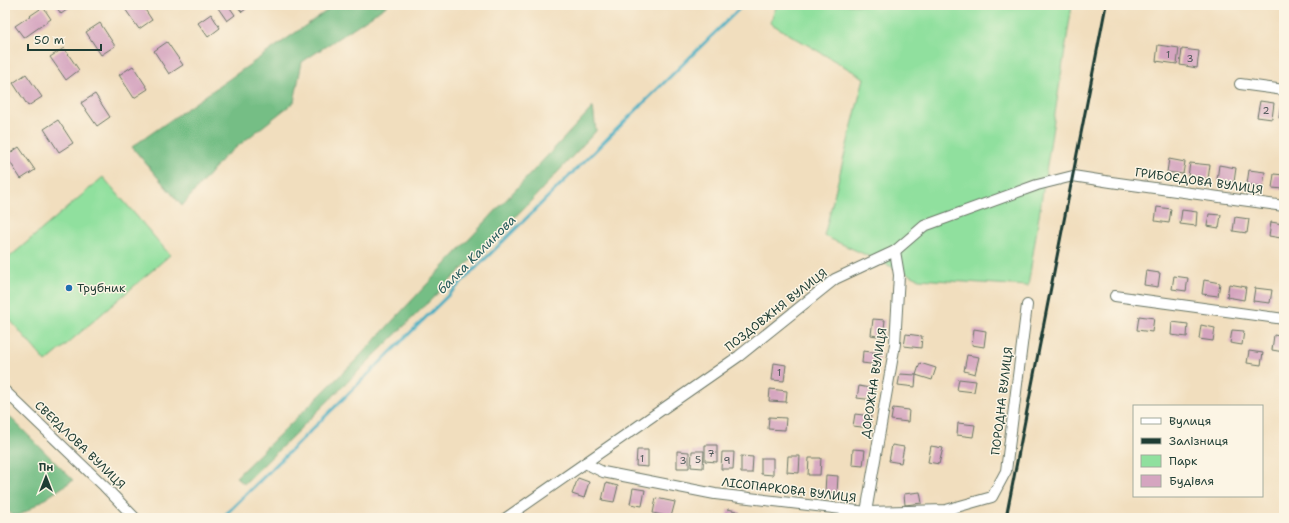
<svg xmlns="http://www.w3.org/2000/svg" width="1289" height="523" viewBox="0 0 1289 523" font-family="'Shantell Sans',sans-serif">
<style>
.green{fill:#90e09e;stroke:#588e69}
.forest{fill:#74be85;stroke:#4a7e5c}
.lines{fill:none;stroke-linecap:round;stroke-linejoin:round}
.stream{stroke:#42acc1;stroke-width:3}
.building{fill:#d5a5c0}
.minor-casing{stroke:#687564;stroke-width:12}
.minor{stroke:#fff;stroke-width:10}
.rail{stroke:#1f3d34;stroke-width:3}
.poi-dot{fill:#1f6fb2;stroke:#fcf5e5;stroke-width:1.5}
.labels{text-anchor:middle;stroke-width:3;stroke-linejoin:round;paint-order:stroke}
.number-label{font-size:10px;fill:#4c5757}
.street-label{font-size:12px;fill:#1f3d34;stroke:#fcf5e5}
.poi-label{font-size:12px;fill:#1f3d34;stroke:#fcf5e5;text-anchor:start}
.water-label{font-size:13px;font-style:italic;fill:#2a5e5e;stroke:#fcf5e5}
</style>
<rect width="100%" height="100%" fill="#fcf5e5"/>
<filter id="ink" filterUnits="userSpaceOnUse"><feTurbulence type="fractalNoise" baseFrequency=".025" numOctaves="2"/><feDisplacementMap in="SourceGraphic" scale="8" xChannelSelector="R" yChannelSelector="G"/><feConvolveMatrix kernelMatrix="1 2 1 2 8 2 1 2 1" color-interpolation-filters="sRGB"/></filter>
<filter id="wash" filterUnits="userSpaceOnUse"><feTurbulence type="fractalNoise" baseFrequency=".012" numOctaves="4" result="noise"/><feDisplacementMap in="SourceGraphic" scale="16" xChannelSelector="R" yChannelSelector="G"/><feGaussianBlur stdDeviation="0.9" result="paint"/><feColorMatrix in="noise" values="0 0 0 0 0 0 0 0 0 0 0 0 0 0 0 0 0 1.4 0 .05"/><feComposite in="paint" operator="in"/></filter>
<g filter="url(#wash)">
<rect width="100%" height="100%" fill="#f1debe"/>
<g class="green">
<polygon points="777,5 1072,5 1028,286 919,279 824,236 864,78 770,23"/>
<polygon points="103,177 170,255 46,362 5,314 5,261"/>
</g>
<g class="forest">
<polygon points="335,5 388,5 302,62 294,102 224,157 182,206 132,147"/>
<polygon points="593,107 596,131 530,202 244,484 236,477 356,360"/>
<polygon points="5,412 73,480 27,511 19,515 12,515 5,508"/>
</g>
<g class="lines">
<polyline class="stream" points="222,518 743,5"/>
</g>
<g id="blocks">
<g class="building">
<polygon points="55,5 74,5 61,14"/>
<polygon points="125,5 142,5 152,20 139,29 123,6"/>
<polygon points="222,5 228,5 235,15 227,21 218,8"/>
<polygon points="236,5 251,5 242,12"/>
<polygon points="43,7 51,19 24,38 15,26"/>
<polygon points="211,14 220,28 208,37 198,23"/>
<polygon points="100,23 115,46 101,55 86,32"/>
<polygon points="167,42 183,65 169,74 154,51"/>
<polygon points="1158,45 1179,48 1177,64 1156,61"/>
<polygon points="64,48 79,70 66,80 50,57"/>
<polygon points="1182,49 1199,51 1197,68 1180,65"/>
<polygon points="133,66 148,89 134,98 119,75"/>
<polygon points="26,74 42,97 28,106 13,83"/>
<polygon points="95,94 110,117 97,126 81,103"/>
<polygon points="1260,101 1274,103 1272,119 1257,117"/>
<polygon points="1281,104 1284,105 1284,118 1279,118"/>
<polygon points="58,120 73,143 59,152 44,129"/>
<polygon points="19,147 35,170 21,179 6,156"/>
<polygon points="1169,159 1185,162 1183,174 1167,172"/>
<polygon points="1190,163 1210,165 1208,179 1188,176"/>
<polygon points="1219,165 1236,168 1234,182 1217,180"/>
<polygon points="1249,170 1265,172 1263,187 1247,184"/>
<polygon points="1274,174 1284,175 1284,189 1272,188"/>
<polygon points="1157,207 1171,209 1169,223 1155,221"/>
<polygon points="1182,210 1197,212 1196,226 1180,224"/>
<polygon points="1209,214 1221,215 1219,228 1207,226"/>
<polygon points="1235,217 1249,219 1247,233 1233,231"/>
<polygon points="1271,222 1283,224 1281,238 1269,236"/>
<polygon points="1146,271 1160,273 1158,287 1144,285"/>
<polygon points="1174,276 1188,278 1186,291 1172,289"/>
<polygon points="1204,280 1220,283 1218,296 1202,294"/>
<polygon points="1229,284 1246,287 1244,300 1227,297"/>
<polygon points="1255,288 1272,290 1270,303 1253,301"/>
<polygon points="1139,316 1154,318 1152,332 1137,330"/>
<polygon points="873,319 885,320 883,337 871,335"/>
<polygon points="1172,322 1188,324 1187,337 1171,335"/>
<polygon points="1201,325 1215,328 1213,341 1199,339"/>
<polygon points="974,329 986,331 984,347 972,345"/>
<polygon points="1232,330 1244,331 1242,345 1230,343"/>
<polygon points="906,334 922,336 921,348 904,346"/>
<polygon points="1274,335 1284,337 1284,352 1272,350"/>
<polygon points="863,351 880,353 878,365 862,363"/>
<polygon points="1249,351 1263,353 1261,365 1247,363"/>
<polygon points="967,355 979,357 975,374 964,371"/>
<polygon points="774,363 786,365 784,381 772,380"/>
<polygon points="920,363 936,368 932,380 916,375"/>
<polygon points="900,374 916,375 915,387 898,385"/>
<polygon points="959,379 976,381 974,392 957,390"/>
<polygon points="859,386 875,389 874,400 857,398"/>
<polygon points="770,389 787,391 786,402 769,401"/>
<polygon points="893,408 909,410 908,422 891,420"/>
<polygon points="855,414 871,416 870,428 853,426"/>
<polygon points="769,417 786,418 785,430 768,429"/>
<polygon points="958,423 975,425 973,437 957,435"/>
<polygon points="705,445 717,445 717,462 705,461"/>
<polygon points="892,445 904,447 901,463 889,461"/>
<polygon points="931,446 943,448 939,464 928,462"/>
<polygon points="853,449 865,450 863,466 852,465"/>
<polygon points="637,450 648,450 648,467 636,466"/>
<polygon points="677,451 689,452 689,468 677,468"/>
<polygon points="692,451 704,451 703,468 691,467"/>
<polygon points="722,452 734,452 733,469 721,469"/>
<polygon points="741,456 753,457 752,473 741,473"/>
<polygon points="788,456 800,456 799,473 787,472"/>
<polygon points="761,458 773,458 773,475 761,474"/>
<polygon points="809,458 821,458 820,475 808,475"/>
<polygon points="826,475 838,476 837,493 825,492"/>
<polygon points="578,478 589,482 584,498 572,494"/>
<polygon points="606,483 618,486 614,502 602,500"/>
<polygon points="633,488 645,490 642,506 630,504"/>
<polygon points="920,492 922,503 905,505 904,494"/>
<polygon points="656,498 675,502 671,517 653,513"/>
<polygon points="728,509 740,512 738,518 726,518"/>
</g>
</g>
</g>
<g filter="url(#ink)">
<use href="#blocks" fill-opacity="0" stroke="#687564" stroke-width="1"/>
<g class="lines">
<g class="minor-casing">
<g id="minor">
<polyline points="1240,84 1284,90"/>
<polyline points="1115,296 1284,319"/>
<polyline points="5,391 104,486 135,518"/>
<polyline points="585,463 603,472 715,494 867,512 946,510 992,497 1006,471 1027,305"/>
<polyline points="506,518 739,356 835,279 895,251 924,226 1037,185 1073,176 1111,182 1284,206"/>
<polyline points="865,518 895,344 899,275 895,251"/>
</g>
</g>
<use href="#minor" class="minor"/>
<polyline class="rail" points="1006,518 1106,5"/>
</g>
</g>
<circle class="poi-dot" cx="69" cy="288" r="4"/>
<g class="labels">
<g class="number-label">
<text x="1168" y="58">1</text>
<text x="1190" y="62">3</text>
<text x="1266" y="114">2</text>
<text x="779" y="376">1</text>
<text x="711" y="457">7</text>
<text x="642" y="462">1</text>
<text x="698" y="463">5</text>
<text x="683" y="464">3</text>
<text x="727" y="464">9</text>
</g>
<g class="street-label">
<text transform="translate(1199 181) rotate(8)" y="4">ГРИБОЄДОВА ВУЛИЦЯ</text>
<text transform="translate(776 310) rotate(-38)" y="4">ПОЗДОВЖНЯ ВУЛИЦЯ</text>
<text transform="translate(874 383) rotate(-81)" y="4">ДОРОЖНА ВУЛИЦЯ</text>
<text transform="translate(1002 401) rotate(-83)" y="4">ПОРОДНА ВУЛИЦЯ</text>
<text transform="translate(80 445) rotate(44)" y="4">СВЕРДЛОВА ВУЛИЦЯ</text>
<text transform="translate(789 490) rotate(7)" y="4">ЛІСОПАРКОВА ВУЛИЦЯ</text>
</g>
<g class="poi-label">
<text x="77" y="292">Трубник</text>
</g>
<g class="water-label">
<text transform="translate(476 254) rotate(-45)" y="5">балка Калинова</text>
</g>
</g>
<rect width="1289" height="523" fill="none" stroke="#fcf5e5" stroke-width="20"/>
<rect x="1133" y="405" width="130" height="92" fill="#fcf5e5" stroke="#a4ab9e"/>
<rect x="1141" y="418" width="20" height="6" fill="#ffffff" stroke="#a4ab9e"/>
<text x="1169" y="425" font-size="12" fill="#1f3d34">Вулиця</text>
<rect x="1141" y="438" width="20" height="6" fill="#1f3d34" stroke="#a4ab9e"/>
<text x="1169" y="445" font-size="12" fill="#1f3d34">Залізниця</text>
<rect x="1141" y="455" width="20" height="12" fill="#90e09e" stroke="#a4ab9e"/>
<text x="1169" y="465" font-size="12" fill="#1f3d34">Парк</text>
<rect x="1141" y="475" width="20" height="12" fill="#d5a5c0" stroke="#a4ab9e"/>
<text x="1169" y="485" font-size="12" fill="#1f3d34">Будівля</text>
<g transform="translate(46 477)" stroke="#fcf5e5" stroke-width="3" paint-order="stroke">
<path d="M0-3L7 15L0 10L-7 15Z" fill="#1f3d34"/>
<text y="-6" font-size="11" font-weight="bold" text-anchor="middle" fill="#1f3d34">Пн</text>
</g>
<path d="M28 44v6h73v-6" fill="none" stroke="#1f3d34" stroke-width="2"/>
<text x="34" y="44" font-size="12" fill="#1f3d34" stroke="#fcf5e5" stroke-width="3" paint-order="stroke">50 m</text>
</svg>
